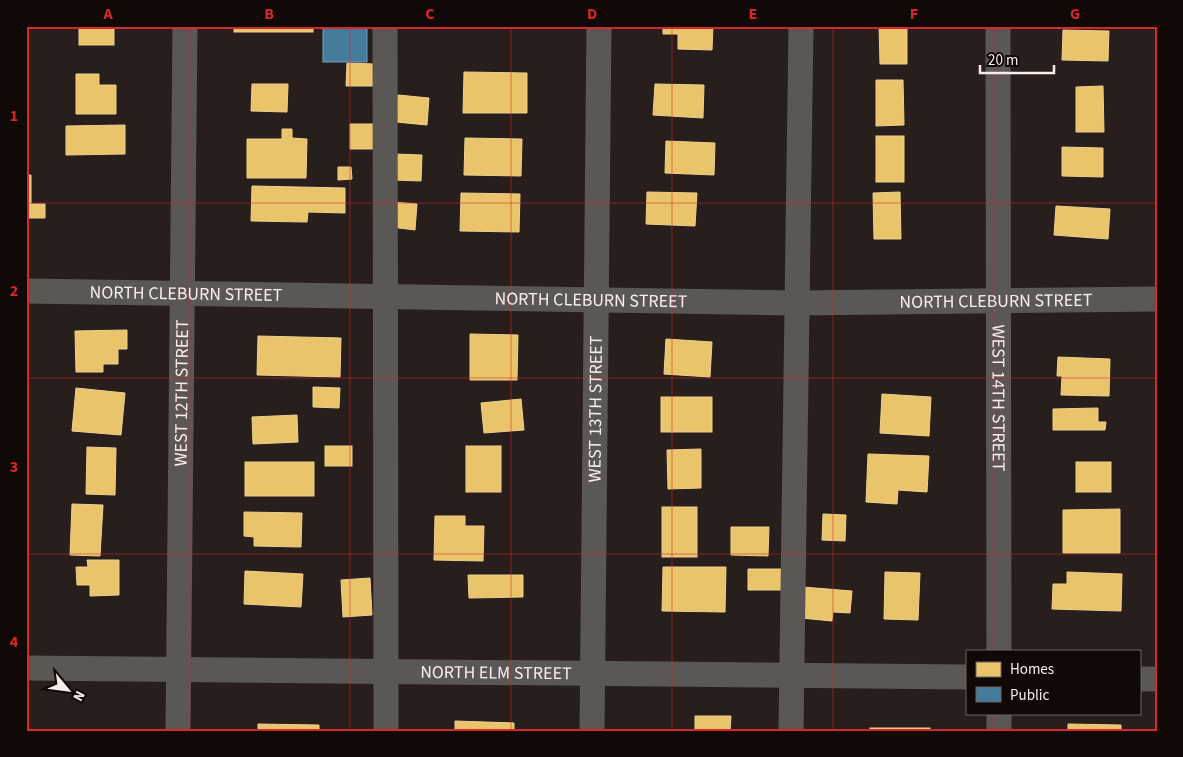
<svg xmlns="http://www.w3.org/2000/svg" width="1183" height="757" viewBox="0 0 1183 757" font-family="'Source Sans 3',sans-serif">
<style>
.homes{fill:#e9c46a;stroke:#eed090}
.public{fill:#457b9d;stroke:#7b9db4}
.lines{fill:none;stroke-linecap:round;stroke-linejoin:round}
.minor{stroke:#5a5755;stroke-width:25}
.grid{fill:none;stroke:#d62828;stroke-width:1;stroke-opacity:0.55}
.labels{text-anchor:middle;stroke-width:5;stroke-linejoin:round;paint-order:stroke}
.street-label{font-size:18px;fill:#f9ece9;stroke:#100907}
.neatline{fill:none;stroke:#d62828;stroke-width:2}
.grid-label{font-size:16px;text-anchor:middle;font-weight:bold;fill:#d62828}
</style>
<rect width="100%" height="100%" fill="#281f1d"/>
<g class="homes">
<rect x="79" y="26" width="35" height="19"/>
<rect x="234" y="26" width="79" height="6"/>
<polygon points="663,26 713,26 712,50 678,49 678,34 663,34"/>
<polygon points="879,26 907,26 907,64 880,64"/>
<polygon points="1063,30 1109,31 1108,61 1062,60"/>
<polygon points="347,63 374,64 374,86 346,86"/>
<polygon points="464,72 527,73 527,113 463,113"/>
<polygon points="76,74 99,74 99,85 116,85 116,114 76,114"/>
<polygon points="876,80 903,80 904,125 876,126"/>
<polygon points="252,84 288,84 287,112 251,111"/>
<polygon points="655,84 704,85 703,118 653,115"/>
<polygon points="1103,86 1104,132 1076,132 1076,87"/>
<polygon points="398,95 429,98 427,125 396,122"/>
<polygon points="350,124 375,124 374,149 350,149"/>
<polygon points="125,125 125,154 66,155 66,126"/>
<polygon points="282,129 292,129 292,138 307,139 306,178 247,178 247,139 282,139"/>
<rect x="876" y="136" width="28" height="46"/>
<polygon points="465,138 522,139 521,176 464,175"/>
<polygon points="666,141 715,143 714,175 665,173"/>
<polygon points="1062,147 1103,148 1103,177 1062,176"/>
<polygon points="394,154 422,155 421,181 393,180"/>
<polygon points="338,167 351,167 352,179 338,180"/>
<polygon points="26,175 31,175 31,204 45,204 45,218 26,218"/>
<polygon points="252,186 345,188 345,213 308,212 307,222 251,221"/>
<polygon points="647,192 697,193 695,226 646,224"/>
<polygon points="900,192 901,239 874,239 873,193"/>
<polygon points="461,193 520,194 519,232 460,231"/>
<polygon points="393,202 417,204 415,230 391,227"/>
<polygon points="1056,206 1110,209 1108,239 1054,235"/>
<polygon points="127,330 127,349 118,349 118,364 103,364 103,372 76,372 75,331"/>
<polygon points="470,334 518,335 517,380 470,380"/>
<polygon points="258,336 341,338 340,377 257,375"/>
<polygon points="666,339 712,342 710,377 664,374"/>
<polygon points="1058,357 1110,359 1109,396 1061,395 1062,376 1057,376"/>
<polygon points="313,387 340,388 339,408 313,407"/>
<polygon points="76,388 125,393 121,435 72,431"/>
<polygon points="882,394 931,397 929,436 880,433"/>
<rect x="661" y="397" width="51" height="35"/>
<polygon points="521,399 524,430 484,433 481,403"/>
<polygon points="1098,408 1098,422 1106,422 1105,430 1053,430 1053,409"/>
<polygon points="297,415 298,442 253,444 252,417"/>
<rect x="325" y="446" width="27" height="20"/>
<rect x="466" y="446" width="35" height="46"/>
<polygon points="87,447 116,448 115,495 86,494"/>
<polygon points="701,449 701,488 668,489 667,450"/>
<polygon points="868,454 929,456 927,492 898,490 897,504 866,502"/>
<rect x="245" y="462" width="69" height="34"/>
<rect x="1076" y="462" width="35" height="30"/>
<polygon points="72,504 103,505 100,556 70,555"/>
<rect x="662" y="507" width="35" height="50"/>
<polygon points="1120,509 1120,553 1063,553 1063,510"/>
<polygon points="244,512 302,513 301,547 254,546 254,537 244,536"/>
<polygon points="823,514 846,515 845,541 822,540"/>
<polygon points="435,516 465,516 465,526 484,526 483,561 434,560"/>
<polygon points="731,527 769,527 768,556 731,555"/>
<polygon points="87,560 119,560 119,595 90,596 90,585 77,585 76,567 88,567"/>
<polygon points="663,567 726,567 725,612 662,611"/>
<polygon points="748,569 782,569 781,590 748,590"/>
<polygon points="245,571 303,574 301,607 244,604"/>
<polygon points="885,572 920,573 918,620 884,619"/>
<polygon points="1067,572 1122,574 1121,611 1052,609 1053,584 1067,584"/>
<polygon points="468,575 523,575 523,597 469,598"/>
<polygon points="370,578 372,615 343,617 341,580"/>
<polygon points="803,587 852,591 850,613 833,612 832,621 801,618"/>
<polygon points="695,716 731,716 730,731 695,731"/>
<polygon points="455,721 514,723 514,731 455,731"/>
<polygon points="258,724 319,725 319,731 258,731"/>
<polygon points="1068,724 1121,725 1121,731 1068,731"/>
<rect x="870" y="728" width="60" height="3"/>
</g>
<rect class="public" x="323" y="26" width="44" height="36"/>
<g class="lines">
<g class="minor">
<polyline points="385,26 386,731"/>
<path id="s1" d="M998,26L999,651"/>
<path id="s2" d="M26,291L797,303L1157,299"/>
<path id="s3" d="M26,668L967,677"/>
<polyline points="1139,679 1157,679"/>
<path id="s4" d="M178,731L185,26"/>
<path id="s5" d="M592,731L599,26"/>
<polyline points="791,731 801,26"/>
<polyline points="999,731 999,713"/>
</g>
</g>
<path class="grid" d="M189,26V731M350,26V731M511,26V731M672,26V731M833,26V731M994,26V651M26,203H1157M26,378H1157M26,554H1157M994,713V731"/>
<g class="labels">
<g class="street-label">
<text dy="6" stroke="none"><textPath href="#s2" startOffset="160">NORTH CLEBURN STREET</textPath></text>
<text dy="6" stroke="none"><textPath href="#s2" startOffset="565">NORTH CLEBURN STREET</textPath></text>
<text dy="6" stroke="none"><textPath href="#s2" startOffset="970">NORTH CLEBURN STREET</textPath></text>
<text dy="6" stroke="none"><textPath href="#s4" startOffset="338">WEST 12TH STREET</textPath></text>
<text dy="6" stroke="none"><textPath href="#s1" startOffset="372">WEST 14TH STREET</textPath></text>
<text dy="6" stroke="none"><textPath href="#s5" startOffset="322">WEST 13TH STREET</textPath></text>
<text dy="6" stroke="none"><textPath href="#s3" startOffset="470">NORTH ELM STREET</textPath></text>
</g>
</g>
<rect width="1183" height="757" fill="none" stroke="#100907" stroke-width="55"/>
<rect x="966" y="650" width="175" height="65" fill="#100907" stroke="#6d6461"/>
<rect x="976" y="662" width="25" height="15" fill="#e9c46a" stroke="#6d6461"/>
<text x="1010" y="674" font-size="15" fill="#f9ece9">Homes</text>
<rect x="976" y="687" width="25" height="15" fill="#457b9d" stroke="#6d6461"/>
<text x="1010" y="700" font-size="15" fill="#f9ece9">Public</text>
<g transform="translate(68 690) rotate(119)" stroke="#100907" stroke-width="4" paint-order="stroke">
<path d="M0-4L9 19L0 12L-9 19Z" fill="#f9ece9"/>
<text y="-8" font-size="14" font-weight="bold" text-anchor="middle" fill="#f9ece9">N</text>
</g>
<path d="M980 65v8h74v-8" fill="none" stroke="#f9ece9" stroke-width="2.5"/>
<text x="988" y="65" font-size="15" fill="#f9ece9" stroke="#100907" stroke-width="4" paint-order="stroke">20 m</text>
<rect x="28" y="28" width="1128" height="702" class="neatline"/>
<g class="grid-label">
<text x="108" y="19">A</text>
<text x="269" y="19">B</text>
<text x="430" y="19">C</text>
<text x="592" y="19">D</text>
<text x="753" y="19">E</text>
<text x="914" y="19">F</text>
<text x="1075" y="19">G</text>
<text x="14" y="121">1</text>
<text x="14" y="296">2</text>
<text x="14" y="472">3</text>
<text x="14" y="647">4</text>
</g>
</svg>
